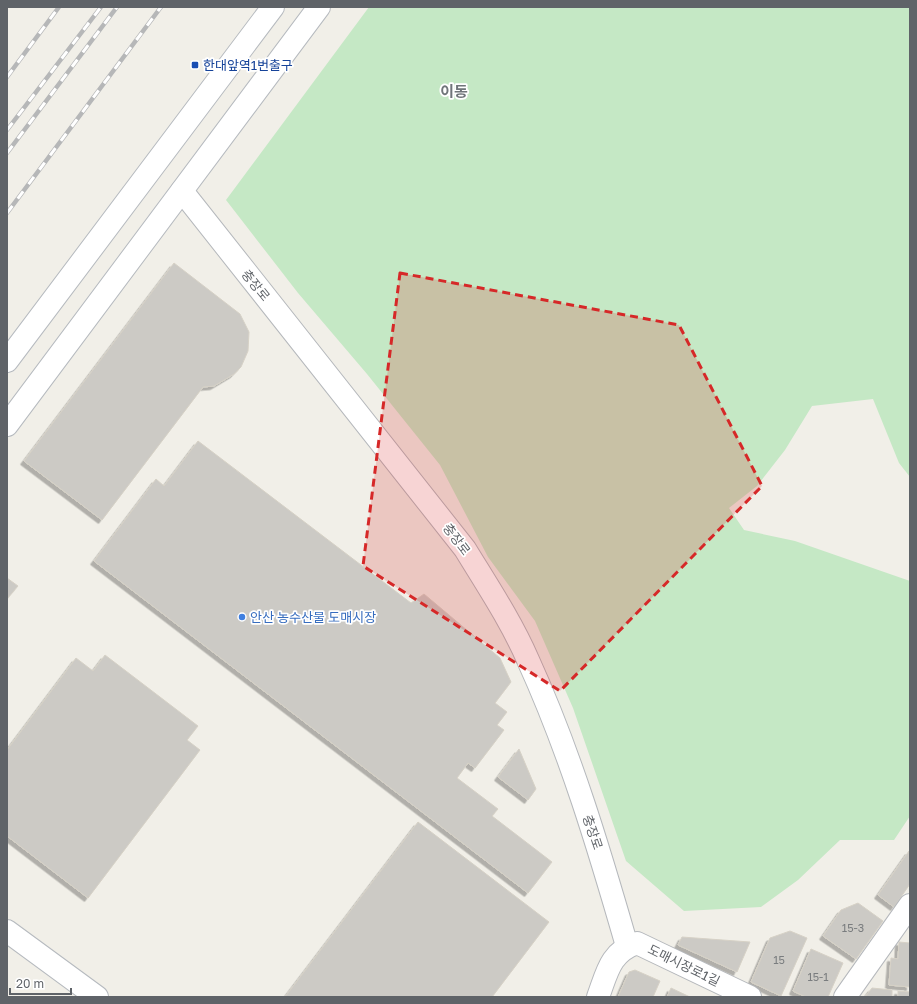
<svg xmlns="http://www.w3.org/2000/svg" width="917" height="1004" viewBox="0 0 917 1004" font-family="'Golos Text','Noto Sans KR',sans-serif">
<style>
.green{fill:#c5e8c5}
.building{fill:#cccac5;stroke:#d6d1c6;filter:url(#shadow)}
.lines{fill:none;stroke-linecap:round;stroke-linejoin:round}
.street-casing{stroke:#b5b8bc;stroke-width:24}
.secondary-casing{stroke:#b6babf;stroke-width:24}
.path{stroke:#9cc7a9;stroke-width:2.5;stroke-dasharray:4 2;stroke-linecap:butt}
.street{stroke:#fff;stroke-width:22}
.secondary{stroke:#fff;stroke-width:22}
.rail-casing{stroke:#b6b7b8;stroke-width:4.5}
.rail{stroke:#fff;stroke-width:3;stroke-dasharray:9;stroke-linecap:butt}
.marked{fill:#d62828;fill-opacity:0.2;stroke:#d62828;stroke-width:3;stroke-dasharray:8 5;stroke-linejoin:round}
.transit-dot{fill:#1a4fb4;stroke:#fff;stroke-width:1.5}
.shop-dot{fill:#3f7fe0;stroke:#fff;stroke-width:1.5}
.labels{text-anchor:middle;stroke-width:3.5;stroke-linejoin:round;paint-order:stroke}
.number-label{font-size:11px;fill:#7a7d7f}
.transit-label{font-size:13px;fill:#164399;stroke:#fff;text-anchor:start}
.street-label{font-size:13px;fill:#5f6368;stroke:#fff}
.shop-label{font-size:13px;fill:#366cbe;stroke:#fff;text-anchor:start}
.quarter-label{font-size:15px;font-weight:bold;fill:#70757a;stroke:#fff}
</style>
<defs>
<filter id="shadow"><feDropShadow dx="-3.5" dy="3.5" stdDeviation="0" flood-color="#0004"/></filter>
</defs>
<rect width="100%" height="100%" fill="#f1efe8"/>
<polygon class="green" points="369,7 910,7 910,477 899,463 873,399 812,406 785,450 757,486 729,508 744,530 795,541 910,581 910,816 894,840 840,840 798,880 761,907 684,911 626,861 573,708 535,621 488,557 440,465 367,374 298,293 226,200"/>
<g class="building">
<polygon points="174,263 240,314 249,332 248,351 241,367 234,374 214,386 203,387 102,520 24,461"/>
<polygon points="198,441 411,603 424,594 500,658 511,682 495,703 507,712 497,725 504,730 475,768 468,763 457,778 498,809 492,816 552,862 528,893 94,561 156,479 164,486"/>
<polygon points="7,578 18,586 7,599"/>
<polygon points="105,655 198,726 187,740 200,750 88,898 7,836 7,750 76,658 93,671"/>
<polygon points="519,749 536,789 528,800 498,777"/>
<polygon points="418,822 549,922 492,997 285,997"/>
<polygon points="909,851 910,884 894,907 878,895"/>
<polygon points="858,903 883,921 856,959 823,936 841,910"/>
<polygon points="790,931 807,938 781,996 751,982 770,938"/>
<polygon points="682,937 750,942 737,972 678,945"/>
<polygon points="899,942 910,943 910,987 889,985 891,958 898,959"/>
<polygon points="811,949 843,963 828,997 806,997 793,991"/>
<polygon points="635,970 660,981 653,997 618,997 629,972"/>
<polygon points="671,988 690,997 667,997"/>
<polygon points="872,988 892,990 892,997 865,997"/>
<polygon points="898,991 910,992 910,997 898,997"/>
</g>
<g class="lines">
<g class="street-casing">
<g id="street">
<path d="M182,191L465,549C487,585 511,621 528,660C570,752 599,849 627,946"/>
<path d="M598,997C607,973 610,952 637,943L750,997"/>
<polyline points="845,997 910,905"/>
</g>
</g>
<g class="secondary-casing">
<g id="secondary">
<polyline points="7,361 273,7"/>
<polyline points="7,425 319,7"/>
<polyline points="7,931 97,997"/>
</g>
</g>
<polyline class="path" points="16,7 16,8"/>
<use href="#street" class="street"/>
<use href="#secondary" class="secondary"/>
<g class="rail-casing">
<g id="rail">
<polyline points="7,77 59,7"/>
<polyline points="7,130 101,7"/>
<polyline points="7,153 117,7"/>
<polyline points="7,213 161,7"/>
</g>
</g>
<use href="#rail" class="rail"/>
</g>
<path class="marked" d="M400,273L679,325L762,486L560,691L363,566Z"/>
<rect class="transit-dot" x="191" y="61" width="8" height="8" rx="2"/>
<circle class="shop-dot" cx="242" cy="617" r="4"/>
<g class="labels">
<g class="number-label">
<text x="853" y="932">15-3</text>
<text x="779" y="964">15</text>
<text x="818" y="981">15-1</text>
</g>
<g class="transit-label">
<text x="203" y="70">한대앞역1번출구</text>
</g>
<g class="street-label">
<text transform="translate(256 285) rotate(51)" y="5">충장로</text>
<text transform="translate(457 539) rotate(53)" y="5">충장로</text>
<text transform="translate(593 832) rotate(71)" y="5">충장로</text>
<text transform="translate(684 965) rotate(26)" y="5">도매시장로1길</text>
</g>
<g class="shop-label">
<text x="250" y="622">안산 농수산물 도매시장</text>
</g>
<g class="quarter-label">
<text x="454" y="97">이동</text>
</g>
</g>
<rect width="917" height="1004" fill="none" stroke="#5f6368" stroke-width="16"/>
<path d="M10 988v6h61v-6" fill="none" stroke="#5f6368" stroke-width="2"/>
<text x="16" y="988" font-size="12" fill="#5f6368" stroke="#ffffff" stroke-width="3" paint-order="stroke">20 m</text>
</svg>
